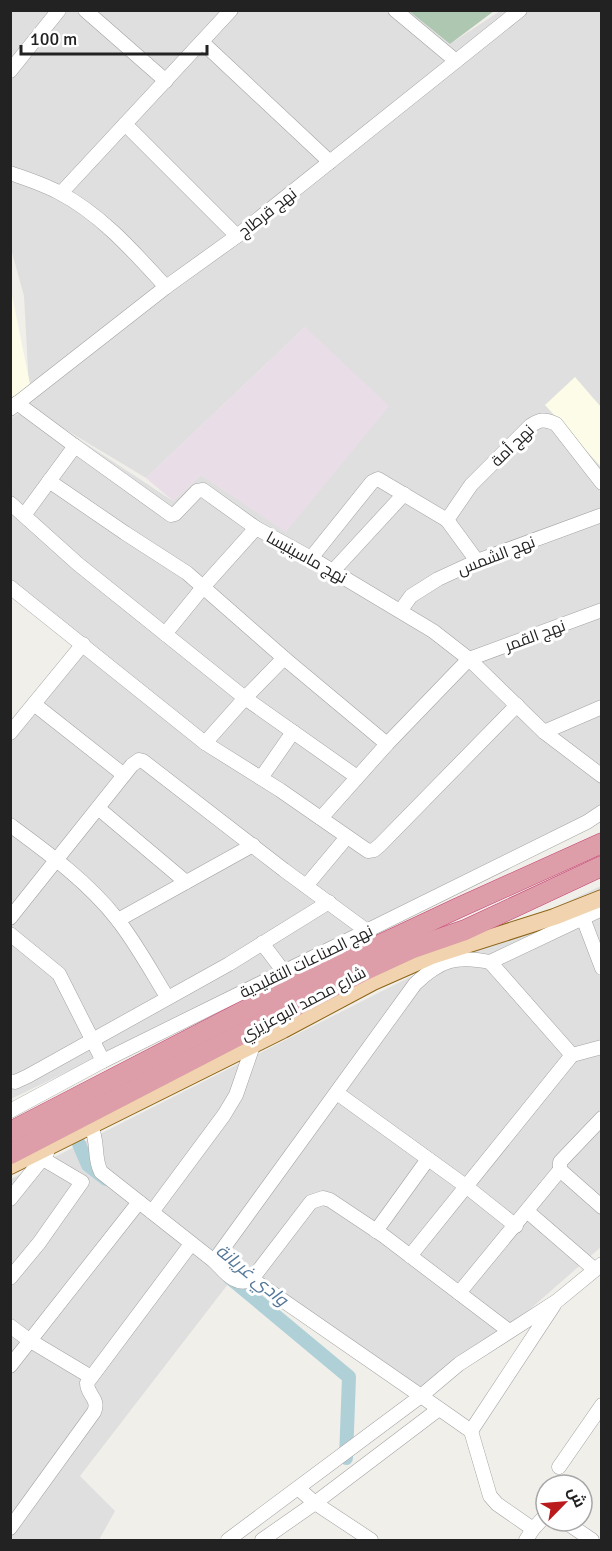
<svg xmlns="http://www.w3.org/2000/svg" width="612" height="1551" viewBox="0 0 612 1551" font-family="Signika,Cairo,sans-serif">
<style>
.residential{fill:#e0dfdf;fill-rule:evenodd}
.industrial{fill:#e9dde7}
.education{fill:#fcfce8}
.cemetery{fill:#aec7b1}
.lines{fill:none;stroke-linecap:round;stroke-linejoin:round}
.canal{stroke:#b0d0d8;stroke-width:14}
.minor-casing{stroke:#a3a3a3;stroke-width:15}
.major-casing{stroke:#8c6314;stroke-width:18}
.highway-casing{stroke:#c6406f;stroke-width:21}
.minor{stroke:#fff;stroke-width:14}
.major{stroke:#f1d4af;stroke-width:16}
.highway{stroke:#dd9da9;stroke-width:20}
.labels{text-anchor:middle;stroke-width:6;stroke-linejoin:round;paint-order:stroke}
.street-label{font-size:16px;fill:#222;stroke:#fff}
.water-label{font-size:18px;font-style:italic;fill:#537697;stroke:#fff}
</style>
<rect width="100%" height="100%" fill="#f1efea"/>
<g class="residential">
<path d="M11,11H409L450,44L500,11H601V811L11,1099V742L91,643L11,579V418L30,407L24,296L11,249ZM305,327L286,531L201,475L173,501L53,422L146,478Z"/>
<polygon points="601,886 601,1247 424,1402 235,1275 80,1476 115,1511 99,1540 11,1540 11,1179 479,942"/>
</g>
<polygon class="industrial" points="305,327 389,406 286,532 201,475 173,501 146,478"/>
<g class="education">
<polygon points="11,290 31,389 10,403"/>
<polygon points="575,377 601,407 601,467 545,405"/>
</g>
<polygon class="cemetery" points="409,11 494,11 450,44"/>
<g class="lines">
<g class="canal">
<polyline points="79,1144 88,1165 106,1179"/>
<polyline points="229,1277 349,1377 346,1458"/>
</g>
<g class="minor-casing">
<g id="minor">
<polyline points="85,10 166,81"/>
<polyline points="395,10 456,61"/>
<polyline points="202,42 330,162"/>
<polyline points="10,71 59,10"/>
<polyline points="125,124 237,236"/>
<path d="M10,173C27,179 43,184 58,192C101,214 134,252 166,287"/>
<polyline points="61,193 231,10"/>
<polyline points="17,403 75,446"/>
<polyline points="10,409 166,287 237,236 520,10"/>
<polyline points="49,481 125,533 187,573 284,658"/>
<polyline points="10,503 78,564 245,698 284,658 387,744"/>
<polyline points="25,514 75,446 171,515 175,514 197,491 203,490 256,528 311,558 433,631 469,659 544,732 602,776"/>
<polyline points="311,558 372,482 378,479 447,520"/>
<path d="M477,561L447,520L471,485L530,426C540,419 545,419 556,424L602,483"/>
<polyline points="333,571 404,494"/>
<polyline points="10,587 205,743 280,790 368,851 374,850 380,845 517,705"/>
<polyline points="401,610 411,596 438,579 477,561 602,515"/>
<polyline points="165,634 204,586 256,528"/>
<polyline points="34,704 124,775"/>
<polyline points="544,732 602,707"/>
<polyline points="10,733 83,644"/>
<polyline points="205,743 245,698 357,777"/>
<polyline points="261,778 293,732"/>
<polyline points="98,808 186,882"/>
<polyline points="321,818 387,744 469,659 602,610"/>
<path d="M10,825C48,853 88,882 117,919C136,943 151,971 167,997"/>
<polyline points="306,886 347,837"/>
<polyline points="10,918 132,765 139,760 143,761 284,870 367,931"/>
<polyline points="583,918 602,968"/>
<polyline points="118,920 253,845"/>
<polyline points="10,934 59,974 103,1061"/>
<polyline points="262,943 284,972"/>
<polyline points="490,962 572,1055 602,1047"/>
<polyline points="10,1081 15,1082 28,1076 229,964 329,902"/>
<polyline points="337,1093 467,1187 516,1226"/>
<polyline points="10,1111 103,1061 587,822 602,812"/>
<polyline points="602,1118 560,1162 560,1170 602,1207"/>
<path d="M91,1127C99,1142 93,1157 101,1172L214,1261"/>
<polyline points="10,1199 47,1153"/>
<polyline points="152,1212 224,1115 236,1095 256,1037"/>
<polyline points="528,1212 594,1269"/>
<polyline points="376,1231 428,1159"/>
<polyline points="410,1256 572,1055"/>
<polyline points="10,1278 39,1243 82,1182 43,1159"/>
<path d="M252,1279C236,1288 225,1272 214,1261L415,984C440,960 456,955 490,962L602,909"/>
<polyline points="459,1293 560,1170"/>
<polyline points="10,1326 29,1340 91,1377"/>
<polyline points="509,1331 384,1236 330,1200 323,1198 311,1202 252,1279 421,1396 459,1364 557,1301 602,1264"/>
<polyline points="10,1366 139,1202"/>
<polyline points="471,1431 554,1305"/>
<polyline points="559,1467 602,1405"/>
<polyline points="299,1489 315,1503 371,1540"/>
<polyline points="564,1521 592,1540"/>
<path d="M10,1528L94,1412C100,1399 87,1395 87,1383L191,1244"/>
<polyline points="533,1529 546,1515"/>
<polyline points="228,1540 421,1396 471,1431 490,1496 497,1504 533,1529 526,1540"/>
<polyline points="262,1540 315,1503 439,1409"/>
</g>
</g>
<g class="major-casing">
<polyline id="major" points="10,1166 283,1030 373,982 432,956 554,917 602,898"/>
</g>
<g class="highway-casing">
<g id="highway">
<polyline points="10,1132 292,986 458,908 602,843"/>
<polyline points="10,1154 361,972 413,948 465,930 602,866"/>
</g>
</g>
<use href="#minor" class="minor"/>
<use href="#major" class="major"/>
<use href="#highway" class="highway"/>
</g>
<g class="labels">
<g class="street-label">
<text transform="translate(267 212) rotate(-38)" y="6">نهج قرطاج</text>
<text transform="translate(512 445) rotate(-44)" y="6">نهج أمة</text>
<text transform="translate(496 555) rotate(-21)" y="6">نهج الشمس</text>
<text transform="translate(307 557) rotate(29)" y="6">نهج ماسينيسا</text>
<text transform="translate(535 635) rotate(-20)" y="6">نهج القمر</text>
<text transform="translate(306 961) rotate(-26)" y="6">نهج الصناعات التقليدية</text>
<text transform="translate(303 1003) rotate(-28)" y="6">شارع محمد البوعزيزي</text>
</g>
<g class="water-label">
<text transform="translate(252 1275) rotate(39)" y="6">وادي غريانة</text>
</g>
</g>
<rect width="612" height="1551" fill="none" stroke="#222222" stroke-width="24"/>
<g transform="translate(564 1503) rotate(65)"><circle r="28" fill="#ffffff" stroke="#a7a7a7" stroke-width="1.5"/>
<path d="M0-4.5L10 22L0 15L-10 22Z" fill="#ba1a1c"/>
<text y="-9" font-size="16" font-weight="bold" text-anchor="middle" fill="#222222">ش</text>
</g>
<path d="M21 45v9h186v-9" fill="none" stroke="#222222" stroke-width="3"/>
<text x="30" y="45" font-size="18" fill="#222222" stroke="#ffffff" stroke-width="4.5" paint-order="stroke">100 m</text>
</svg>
